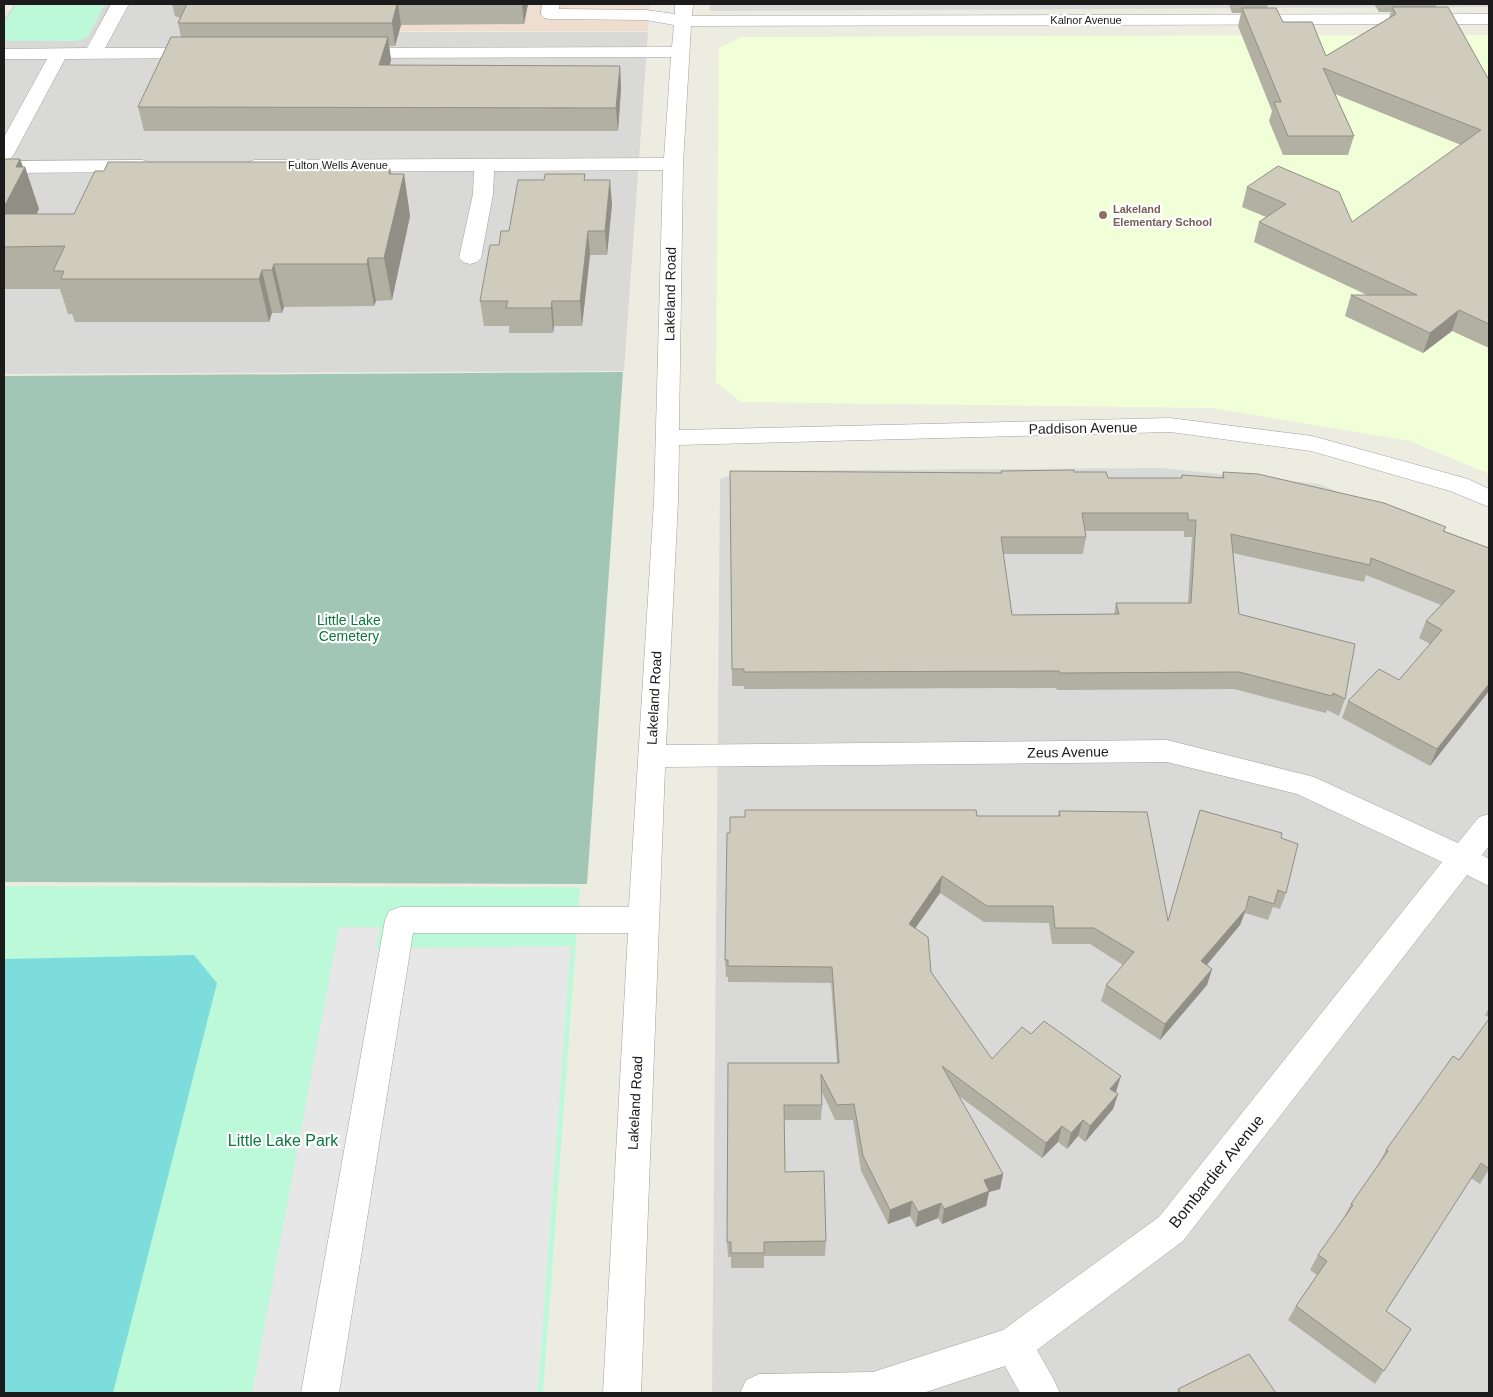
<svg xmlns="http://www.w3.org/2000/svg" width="1493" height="1397" viewBox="0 0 1493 1397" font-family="Arial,sans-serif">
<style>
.residential{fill:#d9d9d8}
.commercial{fill:#efddcf}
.education{fill:#f0ffd7}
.cemetery{fill:#a2c6b5}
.park{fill:#bbf9d8}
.pitch{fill:#7ddddd}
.parking{fill:#e7e7e7}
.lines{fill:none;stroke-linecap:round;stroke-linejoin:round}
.minor-casing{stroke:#a2a2a2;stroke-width:1}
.minor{fill:#fff;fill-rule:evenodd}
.wall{fill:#b2afa3;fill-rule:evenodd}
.shaded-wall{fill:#918f85}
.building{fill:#cfccbe;stroke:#918f85;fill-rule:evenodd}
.education-dot{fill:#8d6e63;stroke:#fff;stroke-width:2}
.labels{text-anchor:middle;stroke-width:4.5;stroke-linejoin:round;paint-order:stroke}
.far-street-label{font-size:11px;fill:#1b1b1b;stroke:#fff}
.far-education-label{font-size:11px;font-weight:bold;fill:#785e54;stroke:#fff;text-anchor:start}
.street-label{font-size:14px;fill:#1b1b1b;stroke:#fff}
.park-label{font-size:14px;fill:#0b783e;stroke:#fff}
.near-park-label{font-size:16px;fill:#0b783e;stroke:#fff}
.near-street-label{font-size:16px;fill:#1b1b1b;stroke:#fff}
</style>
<rect width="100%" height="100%" fill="#ecede0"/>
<g class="residential">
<polygon points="14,4 283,4 272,32 648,32 624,371 4,374 4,20"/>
<polygon points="710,4 1489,4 1489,7 710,11"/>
<polygon points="1161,468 1319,484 1489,556 1489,1393 712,1393 720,479 743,471"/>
</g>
<polygon class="commercial" points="285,4 650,4 648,31 275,31"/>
<polygon class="education" points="1489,35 1489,474 1410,441 1211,408 741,402 716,382 719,48 741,37"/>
<polygon class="cemetery" points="623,372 587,884 4,882 4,376"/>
<g class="park">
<polygon points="16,4 105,4 88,37 76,41 4,41 4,24"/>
<polygon points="4,886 580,887 543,1393 4,1393"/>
</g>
<polygon class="pitch" points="194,955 217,983 113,1393 4,1393 4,959"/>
<polygon class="parking" points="339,927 380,927 376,948 571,946 538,1393 252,1393"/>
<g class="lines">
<g class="minor-casing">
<g id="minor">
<polygon points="111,4 129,4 105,48 200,48 206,49 209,53 206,57 200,58 65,59 14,154 11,158 4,160 4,137 47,59 4,59 4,49 87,48"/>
<polygon points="542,4 560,4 559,9 646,10 675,14 675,4 693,4 692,16 1489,14 1489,24 691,26 683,164 679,430 1170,418 1312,436 1468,479 1489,489 1489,507 1450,491 1311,451 1170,432 679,445 678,501 666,745 1167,740 1314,777 1458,843 1479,817 1489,814 1489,846 1482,855 1489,859 1489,886 1467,875 1183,1241 1037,1350 1054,1380 1060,1393 1020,1393 1005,1366 923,1393 740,1393 746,1380 759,1374 873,1372 1003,1330 1159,1217 1442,862 1297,794 1167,762 665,767 641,1393 603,1393 628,933 413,933 339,1393 301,1393 385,920 389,911 400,907 629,907 654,501 663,170 494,171 493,194 481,258 477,262 470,264 463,262 459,258 473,194 474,171 255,172 248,170 245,166 248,162 255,160 664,158 671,57 353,58 347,57 344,53 347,49 353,48 672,47 674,25 646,20 550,19 544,18 541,14"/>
<polygon points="142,160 149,162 152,166 149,170 142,172 4,173 4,161"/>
</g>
</g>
<use href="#minor" class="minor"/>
</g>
<g class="wall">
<polygon points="172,4 528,4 524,24 401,25 395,46 389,46 391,60 390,65 620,66 621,89 618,131 144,131 138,107 181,37 178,23 180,18 175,16"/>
<polygon points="1229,4 1268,4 1267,8 1283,22 1326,56 1389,18 1391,12 1379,12 1374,4 1437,4 1436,7 1489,80 1489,348 1452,331 1423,353 1345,316 1351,295 1367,295 1254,242 1259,222 1266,217 1242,207 1247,187 1352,222 1461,145 1335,94 1354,136 1348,155 1283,155 1269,121 1272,111 1238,26 1241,13 1232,13"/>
<polygon points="4,159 20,159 23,167 25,167 39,209 37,214 74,214 104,171 292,162 293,168 390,169 391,174 404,174 410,216 392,300 376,301 374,306 284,307 282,313 272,313 269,322 75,322 72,314 68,314 60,289 4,289"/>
<polygon points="585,174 585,180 612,204 607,255 590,255 582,326 554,326 553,333 509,333 509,326 484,326 480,301 499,245 544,180"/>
<path d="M730,471L1001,473V471L1074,472L1108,478H1181L1182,475L1222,478L1223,472L1446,527L1444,531L1489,548V691L1430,766L1342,718L1348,701L1399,680L1430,644L1419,638L1426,621L1441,605L1366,575L1364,582L1233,553L1239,614L1345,699L1339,716L1327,710L1326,713L1234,689L1057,690L1056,688L744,689V686H732ZM1085,531H1184V537H1192L1188,603H1116L1114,614L1012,615L1003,554H1083L1086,537Z"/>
<polygon points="1059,811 1168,921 1281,838 1286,893 1280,909 1273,907 1268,920 1245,913 1240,925 1206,965 1212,969 1207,985 1160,1040 1101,1001 1106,985 1123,965 1090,944 1052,944 1049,923 984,922 940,893 915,928 931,972 992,1059 1116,1092 1116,1093 1118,1094 1113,1109 1085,1142 1078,1136 1067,1149 1058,1142 1042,1158 959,1096 1003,1174 1000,1189 989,1192 986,1206 942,1224 938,1218 916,1227 910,1216 888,1224 861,1171 853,1120 835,1120 822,1092 822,1105 821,1120 784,1120 785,1172 826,1241 825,1256 764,1256 764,1268 731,1268 731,1257 728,1257 727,1242 728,1063 837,1063 831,983 728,982 728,977 726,977 725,960 977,816 1058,816"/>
<polygon points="1489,1008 1489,1017 1485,1015"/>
<polygon points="1489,1019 1489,1169 1480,1184 1471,1178 1386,1311 1411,1329 1375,1384 1288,1320 1296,1306 1317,1275 1310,1270 1318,1255 1344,1219 1343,1219 1351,1204 1378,1165 1386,1150 1459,1060"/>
<polygon points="1178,1389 1276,1393 1177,1393"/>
</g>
<g class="shaded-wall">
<polygon points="397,4 398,4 401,25 395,46 392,23"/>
<polygon points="522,4 528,4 524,24"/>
<polygon points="388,37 391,60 383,88 379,65"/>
<polygon points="620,66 621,89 618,131 616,108"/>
<polygon points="20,159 24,170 25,167 39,209 20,246 4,224 4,207 16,167"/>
<polygon points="390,169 396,206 404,174 410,216 392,300 384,258 389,174"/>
<polygon points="610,180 612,204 607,255 605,231"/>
<polygon points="588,231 590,255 582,326 580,301"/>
<polygon points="368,258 376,301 374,306 367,264"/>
<polygon points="274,264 284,307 282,313 272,270"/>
<polygon points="262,270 272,313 269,322 259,279"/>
<polygon points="552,301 554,326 553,333 551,308"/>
<polygon points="1459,310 1452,331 1423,353 1430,333"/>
<polygon points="1489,684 1489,691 1430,766 1437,749"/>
<polygon points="942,876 940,893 907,940 909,924"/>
<polygon points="1246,909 1240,925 1196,978 1201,961"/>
<polygon points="1212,969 1207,985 1160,1040 1165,1024"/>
<polygon points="1121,1076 1116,1092 1105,1104 1110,1089"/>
<polygon points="1118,1094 1113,1109 1085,1142 1090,1126"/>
<polygon points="1083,1120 1078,1136 1067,1149 1071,1133"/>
<polygon points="1062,1126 1058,1142 1042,1158 1046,1143"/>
<polygon points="1003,1174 1000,1189 989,1192 986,1206 942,1224 944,1209 984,1180"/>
<polygon points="912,1201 910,1216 888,1224 890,1210"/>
<polygon points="941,1203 938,1218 916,1227 918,1212"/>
</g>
<g class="building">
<polygon points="187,4 397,4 392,23 178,23"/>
<polygon points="1392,7 1448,7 1489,80 1489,324 1459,310 1430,333 1351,295 1417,295 1259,222 1286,204 1247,187 1278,166 1339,192 1352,222 1481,130 1323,68 1354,136 1288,136 1274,102 1281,102 1242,8 1276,8 1283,22 1312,22 1326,56 1396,14"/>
<polygon points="171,37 388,37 379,65 620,66 616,108 138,107"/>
<polygon points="4,159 20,159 16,167 25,167 4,207"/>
<polygon points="108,162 292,162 289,168 390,169 389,174 404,174 384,258 368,258 367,264 274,264 272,270 262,270 259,279 61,279 64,271 53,271 65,246 4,247 4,214 74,214 95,171 104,171"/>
<polygon points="545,174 585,174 584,180 610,180 605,231 588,231 580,301 552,301 551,308 506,308 508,301 480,301 490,245 499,245 501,231 509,231 518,180 544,180"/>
<path d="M1074,470V472H1106L1108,478H1182V475L1224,478L1223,472L1258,474L1384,503L1446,527L1443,531L1489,548V684L1437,749L1348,701L1379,669L1399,680L1442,630L1426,621L1455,591L1371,558L1370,565L1231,534L1239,614L1355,644L1345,699L1333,693L1332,696L1239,672L1060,673L1059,671L744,672V669H732L730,471L1002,473L1001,471ZM1082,513H1188V520H1196L1191,603H1116L1119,614L1012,615L1001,537H1086Z"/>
<polygon points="745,810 976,810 977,816 1060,816 1059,811 1147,812 1168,921 1200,810 1282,833 1281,838 1298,844 1286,893 1278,890 1274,904 1249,896 1246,909 1201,961 1212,969 1165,1024 1106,985 1134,952 1094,928 1055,928 1053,906 987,906 942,876 909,924 928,937 931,972 992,1059 1022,1027 1031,1034 1044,1021 1121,1076 1110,1089 1118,1094 1090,1126 1083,1120 1071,1133 1062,1126 1046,1143 942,1066 1003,1174 984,1180 989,1191 944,1209 941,1203 918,1212 912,1201 890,1210 863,1156 854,1104 837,1105 821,1074 822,1105 784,1105 785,1172 824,1171 826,1241 764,1242 764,1253 731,1253 731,1242 727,1242 728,1063 839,1063 832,967 728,966 728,960 725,960 727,833 730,833 730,817 745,817"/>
<polygon points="1489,1019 1489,1169 1481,1163 1386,1311 1411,1329 1384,1371 1296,1306 1327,1261 1318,1255 1353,1205 1351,1204 1388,1151 1386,1150 1453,1056 1459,1060"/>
<polygon points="1249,1354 1276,1393 1181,1393 1178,1389"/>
</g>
<circle class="education-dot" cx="1103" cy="215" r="5"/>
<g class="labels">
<g class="far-street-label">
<text x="1086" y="24">Kalnor Avenue</text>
<text x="338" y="169">Fulton Wells Avenue</text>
</g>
<g class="far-education-label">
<text x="1113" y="213">Lakeland<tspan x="1113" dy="13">Elementary School</tspan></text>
</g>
<g class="street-label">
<text transform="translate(670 294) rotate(-89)" y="5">Lakeland Road</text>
<text transform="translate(1083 428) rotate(-1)" y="5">Paddison Avenue</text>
<text transform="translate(654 698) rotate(-87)" y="5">Lakeland Road</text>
<text transform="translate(1068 752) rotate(-1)" y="5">Zeus Avenue</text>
<text transform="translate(635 1103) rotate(-87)" y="5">Lakeland Road</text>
</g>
<g class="park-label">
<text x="349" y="625">Little Lake<tspan x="349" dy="16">Cemetery</tspan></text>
</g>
<g class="near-park-label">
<text x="283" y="1146">Little Lake Park</text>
</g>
<g class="near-street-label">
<text transform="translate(1216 1171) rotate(-51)" y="6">Bombardier Avenue</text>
</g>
</g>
<rect width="1493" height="1397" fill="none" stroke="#1b1b1b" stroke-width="10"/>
</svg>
